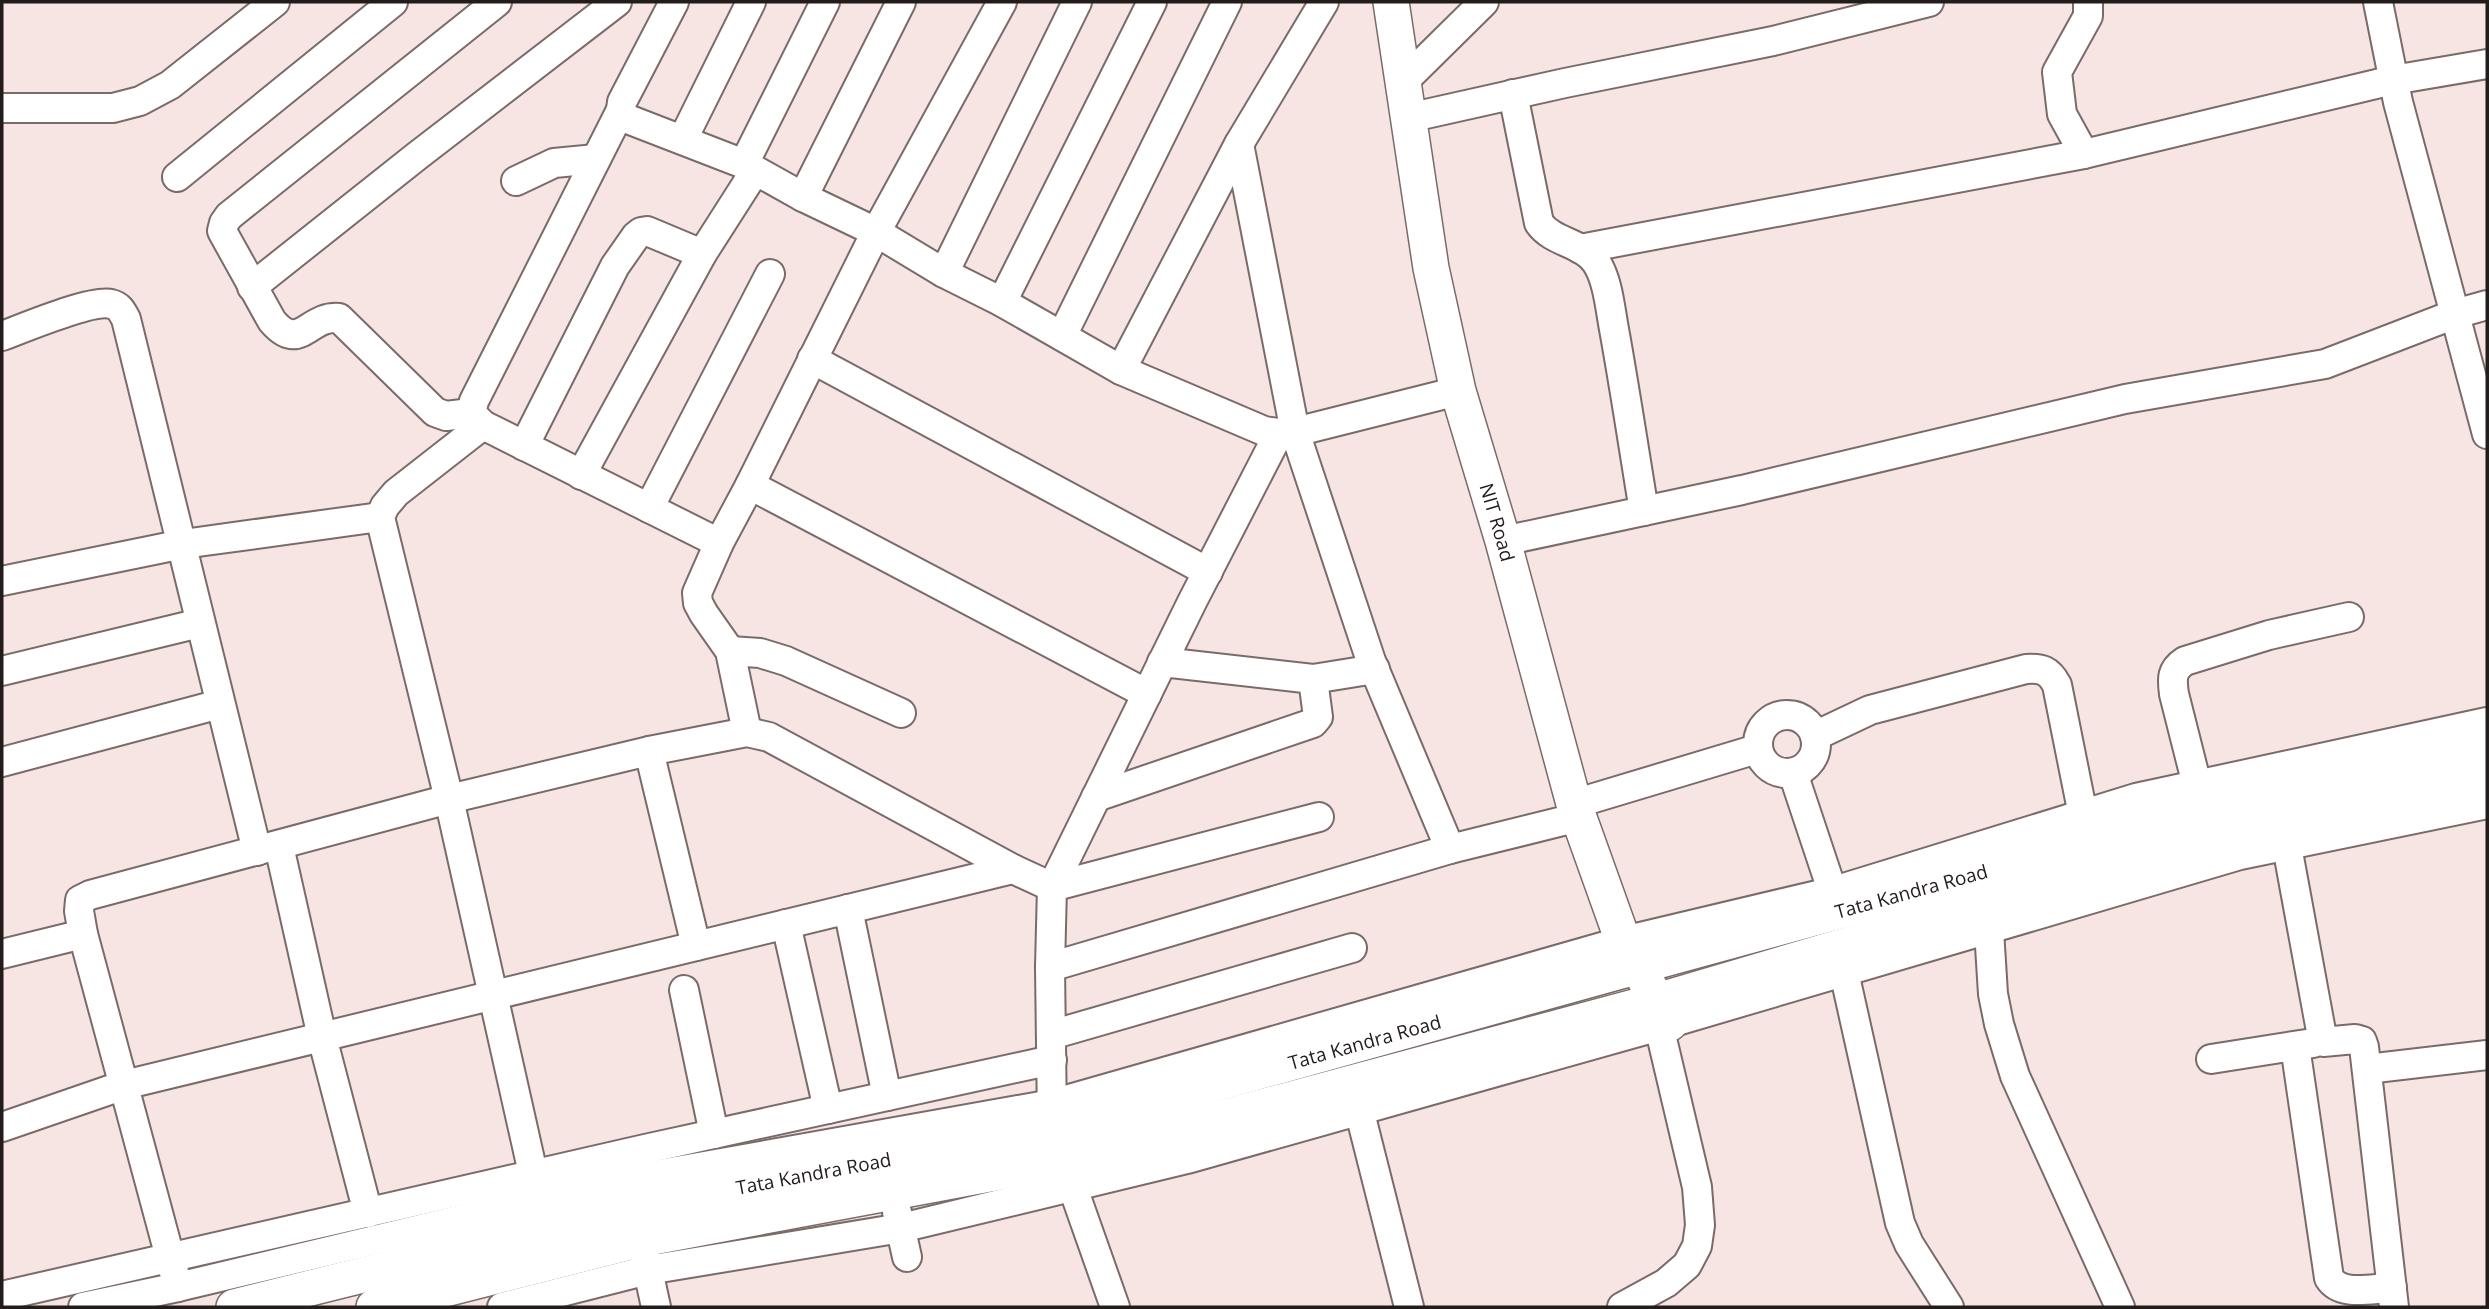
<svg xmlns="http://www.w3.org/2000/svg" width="2489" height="1309" viewBox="0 0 2489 1309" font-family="'Open Sans',sans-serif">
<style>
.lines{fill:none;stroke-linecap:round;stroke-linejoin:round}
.minor-casing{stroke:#7a6b69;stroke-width:32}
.major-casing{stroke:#7a6b69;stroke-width:38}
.minor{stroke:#fff;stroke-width:28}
.major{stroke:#fff;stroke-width:35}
.labels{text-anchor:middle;stroke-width:7;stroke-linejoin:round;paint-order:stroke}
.street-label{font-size:19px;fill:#221c1b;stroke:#fff4f2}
</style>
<rect width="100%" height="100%" fill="#f6e5e2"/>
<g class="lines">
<g class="minor-casing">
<g id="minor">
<polyline points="674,2 622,102 621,110 625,118 744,164 803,197 876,232 944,273 1002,302 1121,370 1264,431 1279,433 1295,432 1458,391"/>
<polyline points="2378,2 2398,102 2487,434"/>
<polyline points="1403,82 1484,2"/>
<path d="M1513,94L1539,223C1553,243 1582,242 1596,262C1608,280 1610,308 1614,329C1625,390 1634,450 1644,511"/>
<polyline points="2,108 113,108 140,101 170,85 275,2"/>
<polyline points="621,110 474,401 471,413 483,425 719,543"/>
<polyline points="1408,118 1565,83 1773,41 1929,2"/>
<polyline points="683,139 751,2"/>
<polyline points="1239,144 1295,432 1371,661 1450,849"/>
<polyline points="2084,154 2062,114 2057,72 2088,16 2088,2"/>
<polyline points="744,164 825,2"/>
<polyline points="177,177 393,2"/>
<polyline points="516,181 554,163 596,159"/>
<polyline points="803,197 901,2"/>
<polyline points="1580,249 2084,154 2393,80 2487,64"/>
<polyline points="944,273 1077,2"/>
<polyline points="252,287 417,156 617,2"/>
<polyline points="1002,302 1152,2"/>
<path d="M2,336C24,328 92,299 111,304C120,306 122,312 126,319L257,851"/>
<polyline points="1062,336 1227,2"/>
<polyline points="812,359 1208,572"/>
<polyline points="1121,370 1239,144 1324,2"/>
<path d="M471,413L446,416L435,412L339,318C308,315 300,354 272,321L222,231L224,223L229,216L497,2"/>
<polyline points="483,425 396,493 385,506 380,517 449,799 537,1191"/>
<polyline points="524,446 615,266 636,236 641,232 647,231 702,254"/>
<polyline points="581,475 702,254 755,171"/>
<polyline points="750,485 1147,694"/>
<polyline points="649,508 770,274"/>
<polyline points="1503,541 1742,490 2125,399 2325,364 2455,314 2487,305"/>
<polyline points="2,581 183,544 380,517"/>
<polyline points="730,651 760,653 786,661 901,713"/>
<polyline points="1162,662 1313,679"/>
<polyline points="2,671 200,623"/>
<circle cx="1787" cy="744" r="29"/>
<polyline points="747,732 730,651 704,614 698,603 697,593 719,543 750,485 876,232 1002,2"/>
<path d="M1815,736L1870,710L2026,669C2042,668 2049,670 2057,685L2083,815"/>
<polyline points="649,751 696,946"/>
<polyline points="2,762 220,704"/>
<polyline points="1793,773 1838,908"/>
<path d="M2197,785L2174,694C2172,679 2171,670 2185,661L2269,635L2349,617"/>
<polyline points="1096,797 1313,723 1318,717 1313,679 1375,669"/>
<polyline points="1574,804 1757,749"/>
<polyline points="2284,830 2323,1042 2355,1039 2362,1041 2364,1047 2394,1307"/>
<polyline points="279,846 322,1037 368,1213"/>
<polyline points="848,909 887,1096"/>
<polyline points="786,924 828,1109"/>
<polyline points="1989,930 1993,994 1999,1024 2015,1076 2120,1307"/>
<polyline points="2,954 83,934"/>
<polyline points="1050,967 1450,849 1579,817"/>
<polyline points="1844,972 1900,1223 1909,1244 1949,1307"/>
<polyline points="684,990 714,1134"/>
<polyline points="1051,1035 1352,948"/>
<path d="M2295,1046L2329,1278C2341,1297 2372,1288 2392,1288"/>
<polyline points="2211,1059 2313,1043"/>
<polyline points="2367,1069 2487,1055"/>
<polyline points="1352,1094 1359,1109 1409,1307"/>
<polyline points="1052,1122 1050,967 1052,887 1192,602 1279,433"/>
<polyline points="2,1127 124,1085 1013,869"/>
<polyline points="1067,1171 1115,1307"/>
<polyline points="897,1212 907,1257"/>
<polyline points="644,1252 656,1307"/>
<polyline points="178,1287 83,934 79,911 80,900 90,895 449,799 649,751 747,732 769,737 1013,869 1052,887 1319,817"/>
<polyline points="2,1296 645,1149 1052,1060"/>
<polyline points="83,1307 178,1287 626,1180 1052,1104 1623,941 1834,891 2136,798 2487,722"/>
<polyline points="502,1307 648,1270 901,1228 1187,1159 1670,1023 2240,855 2487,804"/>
<polyline points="1622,1307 1666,1283 1687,1265 1697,1246 1700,1225 1697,1187 1659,1026"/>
</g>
</g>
<g class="major-casing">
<g id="major">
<path id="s1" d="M1391,2L1431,268L1458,391L1503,541L1574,804L1623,941L1670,1023"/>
<path id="s2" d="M234,1307L639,1206L1052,1129L1639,966L2249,799L2487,751"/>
<polyline points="374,1307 642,1239 1064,1160 1657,1001 2251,826 2487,779"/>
</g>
</g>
<use href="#minor" class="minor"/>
<use href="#major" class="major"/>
</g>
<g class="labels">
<g class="street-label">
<text dy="7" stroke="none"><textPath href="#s1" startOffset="532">NIT Road</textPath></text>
<text dy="7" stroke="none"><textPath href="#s2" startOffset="1729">Tata Kandra Road</textPath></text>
<text dy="7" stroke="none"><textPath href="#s2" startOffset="1162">Tata Kandra Road</textPath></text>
<text dy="7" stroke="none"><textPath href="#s2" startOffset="595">Tata Kandra Road</textPath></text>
</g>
</g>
<rect width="2489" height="1309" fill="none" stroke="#221c1b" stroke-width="7"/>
</svg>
